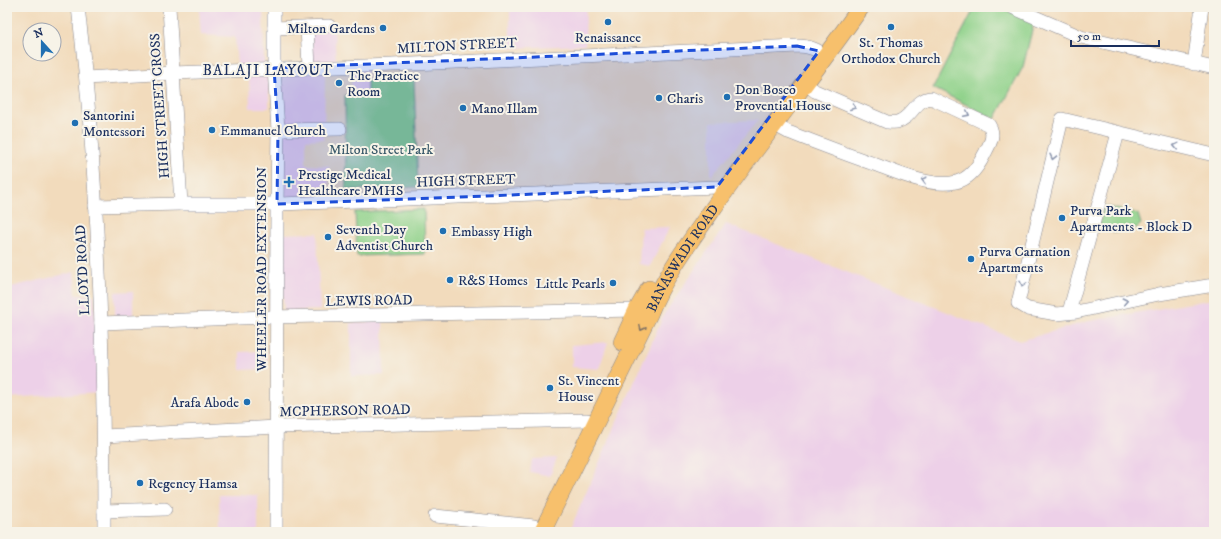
<svg xmlns="http://www.w3.org/2000/svg" width="1221" height="539" viewBox="0 0 1221 539" font-family="'IM FELL DW Pica',serif">
<style>
.built{fill:#edd0e8}
.green{fill:#8ed189;stroke:#548074}
.lines{fill:none;stroke-linecap:round;stroke-linejoin:round}
.minor-casing{stroke:#86858d;stroke-width:14}
.major-casing{stroke:#86858d;stroke-width:18}
.minor{stroke:#fff;stroke-width:13}
.major{stroke:#f7c06c;stroke-width:17}
.oneway{stroke:#8d97ae}
.oneway2{stroke:#7e7064}
.marked{fill:#1d4ed8;fill-opacity:0.2;stroke:#1d4ed8;stroke-width:3;stroke-dasharray:8 5;stroke-linejoin:round}
.poi-dot{fill:#1f6fb2;stroke:#f7f3e8;stroke-width:1.5}
.labels{text-anchor:middle;stroke-width:4;stroke-linejoin:round;paint-order:stroke}
.poi-label{font-size:14px;fill:#1b2f5e;stroke:#f7f3e8;text-anchor:start}
.street-label{font-size:14px;fill:#1b2f5e;stroke:#f7f3e8}
.park-label{font-size:14px;fill:#385869;stroke:#f7f3e8}
.neighbourhood-label{font-size:15px;letter-spacing:1px;fill:#1b2f5e;stroke:#f7f3e8}
</style>
<rect width="100%" height="100%" fill="#f7f3e8"/>
<filter id="ink" filterUnits="userSpaceOnUse"><feTurbulence type="fractalNoise" baseFrequency=".025" numOctaves="2"/><feDisplacementMap in="SourceGraphic" scale="8" xChannelSelector="R" yChannelSelector="G"/><feConvolveMatrix kernelMatrix="1 2 1 2 8 2 1 2 1" color-interpolation-filters="sRGB"/></filter>
<filter id="wash" filterUnits="userSpaceOnUse"><feTurbulence type="fractalNoise" baseFrequency=".012" numOctaves="4" result="noise"/><feDisplacementMap in="SourceGraphic" scale="16" xChannelSelector="R" yChannelSelector="G"/><feGaussianBlur stdDeviation="0.9" result="paint"/><feColorMatrix in="noise" values="0 0 0 0 0 0 0 0 0 0 0 0 0 0 0 0 0 1.4 0 .05"/><feComposite in="paint" operator="in"/></filter>
<g filter="url(#wash)">
<rect width="100%" height="100%" fill="#f2dbbc"/>
<g class="built">
<polygon points="199,7 263,8 264,64 237,66 235,37 201,35"/>
<polygon points="510,7 586,7 585,45 510,48"/>
<polygon points="311,29 334,29 336,60 312,63"/>
<polygon points="367,70 367,94 352,94 351,71"/>
<polygon points="325,72 324,139 306,140 306,165 329,166 328,198 282,200 281,73"/>
<polygon points="269,73 269,108 250,108 249,74"/>
<polygon points="758,120 711,177 711,122"/>
<polygon points="726,224 1020,341 1089,321 1214,299 1214,532 569,532 664,314"/>
<polygon points="670,227 650,266 639,264 641,228"/>
<polygon points="317,233 320,310 284,311 280,234"/>
<polygon points="74,272 76,295 94,295 100,392 7,398 7,288"/>
<polygon points="133,291 133,315 115,316 115,292"/>
<polygon points="383,321 384,375 351,376 351,323"/>
<polygon points="608,342 599,369 572,367 572,345"/>
<polygon points="267,351 268,369 240,370 240,352"/>
<polygon points="557,458 550,476 530,472 532,459"/>
<polygon points="219,495 258,495 258,532 220,532"/>
</g>
<g class="green">
<polygon points="975,7 999,7 1034,22 1023,67 995,119 933,88"/>
<polygon points="414,79 418,187 346,190 345,95 367,94 367,80"/>
<polygon points="1104,206 1138,214 1141,224 1137,228 1126,226 1116,233 1099,227"/>
<polygon points="424,209 425,254 357,256 355,212"/>
</g>
</g>
<g filter="url(#ink)">
<g class="lines">
<g class="minor-casing">
<g id="minor">
<path d="M78,7C99,181 104,357 104,532"/>
<polyline points="169,7 181,204"/>
<polyline points="274,7 274,68 278,130 277,204 276,532"/>
<polyline points="1014,8 1081,37 1214,68"/>
<polyline points="307,27 309,67"/>
<polyline points="274,28 329,26"/>
<polyline points="1194,64 1202,7"/>
<path d="M86,78L173,73L392,65L797,46C808,46 818,49 826,57"/>
<path d="M775,125L788,132C817,143 845,154 874,164C898,173 931,188 956,182C970,179 978,167 984,155C989,145 996,136 989,125L931,98C915,99 912,118 897,122C895,123 890,122 887,122L815,91L806,84"/>
<polyline points="278,130 340,129"/>
<polyline points="1214,155 1062,119 1018,303 1028,309 1057,314 1076,312 1159,294 1214,285"/>
<polyline points="95,206 181,204 280,204 717,187"/>
<polyline points="1069,312 1118,133"/>
<polyline points="101,323 270,317 637,310"/>
<polyline points="104,436 276,427 587,420"/>
<polyline points="104,511 165,509"/>
<polyline points="435,516 534,526"/>
</g>
</g>
<g class="major-casing">
<g id="major">
<polyline points="622,342 637,310 649,289"/>
<path id="s1" d="M542,532L649,314C664,277 687,246 710,213C758,143 812,77 861,7"/>
</g>
</g>
<use href="#minor" class="minor"/>
<use href="#major" class="major"/>
</g>
<defs><path id="oneway-chevron" d="M-2-3.5L2.5 0L-2 3.5" fill="none" stroke-width="1.6" stroke-linecap="round" stroke-linejoin="round"/></defs>
<g class="oneway">
<use href="#oneway-chevron" transform="translate(853 107) rotate(23)"/>
<use href="#oneway-chevron" transform="translate(967 114) rotate(26)"/>
<use href="#oneway-chevron" transform="translate(1176 146) rotate(-167)"/>
<use href="#oneway-chevron" transform="translate(1053 157) rotate(103)"/>
<use href="#oneway-chevron" transform="translate(924 180) rotate(-165)"/>
<use href="#oneway-chevron" transform="translate(1023 284) rotate(103)"/>
<use href="#oneway-chevron" transform="translate(1125 301) rotate(-12)"/>
</g>
<use class="oneway2" href="#oneway-chevron" transform="translate(642 328) rotate(116)"/>
</g>
<path class="marked" d="M797,46L819,51L717,187L277,204L278,130L274,68Z"/>
<g class="poi-dot">
<circle cx="608" cy="22" r="4"/>
<circle cx="891" cy="27" r="4"/>
<circle cx="383" cy="28" r="4"/>
<circle cx="339" cy="83" r="4"/>
<circle cx="727" cy="97" r="4"/>
<circle cx="659" cy="98" r="4"/>
<circle cx="463" cy="108" r="4"/>
<circle cx="75" cy="123" r="4"/>
<circle cx="212" cy="130" r="4"/>
<path d="M287 176h4v4h4v4h-4v4h-4v-4h-4v-4h4z"/>
<circle cx="1062" cy="218" r="4"/>
<circle cx="443" cy="231" r="4"/>
<circle cx="328" cy="237" r="4"/>
<circle cx="971" cy="259" r="4"/>
<circle cx="450" cy="280" r="4"/>
<circle cx="613" cy="283" r="4"/>
<circle cx="550" cy="388" r="4"/>
<circle cx="247" cy="402" r="4"/>
<circle cx="140" cy="483" r="4"/>
</g>
<g class="labels">
<g class="poi-label">
<text x="375" y="33" text-anchor="end">Milton Gardens</text>
<text x="608" y="42" text-anchor="middle">Renaissance</text>
<text x="891" y="47" text-anchor="middle">St. Thomas<tspan x="891" dy="16">Orthodox Church</tspan></text>
<text x="347" y="80">The Practice<tspan x="347" dy="16">Room</tspan></text>
<text x="735" y="94">Don Bosco<tspan x="735" dy="16">Provential House</tspan></text>
<text x="667" y="103">Charis</text>
<text x="471" y="113">Mano Illam</text>
<text x="83" y="120">Santorini<tspan x="83" dy="16">Montessori</tspan></text>
<text x="220" y="135">Emmanuel Church</text>
<text x="298" y="179">Prestige Medical<tspan x="298" dy="16">Healthcare PMHS</tspan></text>
<text x="1070" y="215">Purva Park<tspan x="1070" dy="16">Apartments - Block D</tspan></text>
<text x="336" y="234">Seventh Day<tspan x="336" dy="16">Adventist Church</tspan></text>
<text x="451" y="236">Embassy High</text>
<text x="979" y="256">Purva Carnation<tspan x="979" dy="16">Apartments</tspan></text>
<text x="458" y="285">R&amp;S Homes</text>
<text x="605" y="288" text-anchor="end">Little Pearls</text>
<text x="558" y="385">St. Vincent<tspan x="558" dy="16">House</tspan></text>
<text x="239" y="407" text-anchor="end">Arafa Abode</text>
<text x="148" y="488">Regency Hamsa</text>
</g>
<g class="street-label">
<text transform="translate(457 45) rotate(-3)" y="5">MILTON STREET</text>
<text transform="translate(159 106) rotate(-94)" y="5">HIGH STREET CROSS</text>
<text transform="translate(466 180) rotate(-2)" y="5">HIGH STREET</text>
<text dy="5" stroke="none"><textPath href="#s1" startOffset="308">BANASWADI ROAD</textPath></text>
<text transform="translate(261 269) rotate(-90)" y="5">WHEELER ROAD EXTENSION</text>
<text transform="translate(82 270) rotate(-93)" y="5">LLOYD ROAD</text>
<text transform="translate(369 300) rotate(-1)" y="5">LEWIS ROAD</text>
<text transform="translate(345 410) rotate(-1)" y="5">MCPHERSON ROAD</text>
</g>
<g class="park-label">
<text x="381" y="154">Milton Street Park</text>
</g>
<g class="neighbourhood-label">
<text x="268" y="75">BALAJI LAYOUT</text>
</g>
</g>
<rect width="1221" height="539" fill="none" stroke="#f7f3e8" stroke-width="24"/>
<g transform="translate(42 42) rotate(339)"><circle r="19" fill="#f7f3e8" stroke="#9fa5b1"/>
<path d="M0-3L7 15L0 10L-7 15Z" fill="#1f6fb2"/>
<text y="-6" font-size="11" font-weight="bold" text-anchor="middle" fill="#1b2f5e">N</text>
</g>
<path d="M1071 40v6h88v-6" fill="none" stroke="#1b2f5e" stroke-width="2"/>
<text x="1077" y="40" font-size="12" fill="#1b2f5e" stroke="#f7f3e8" stroke-width="3" paint-order="stroke">50 m</text>
</svg>
